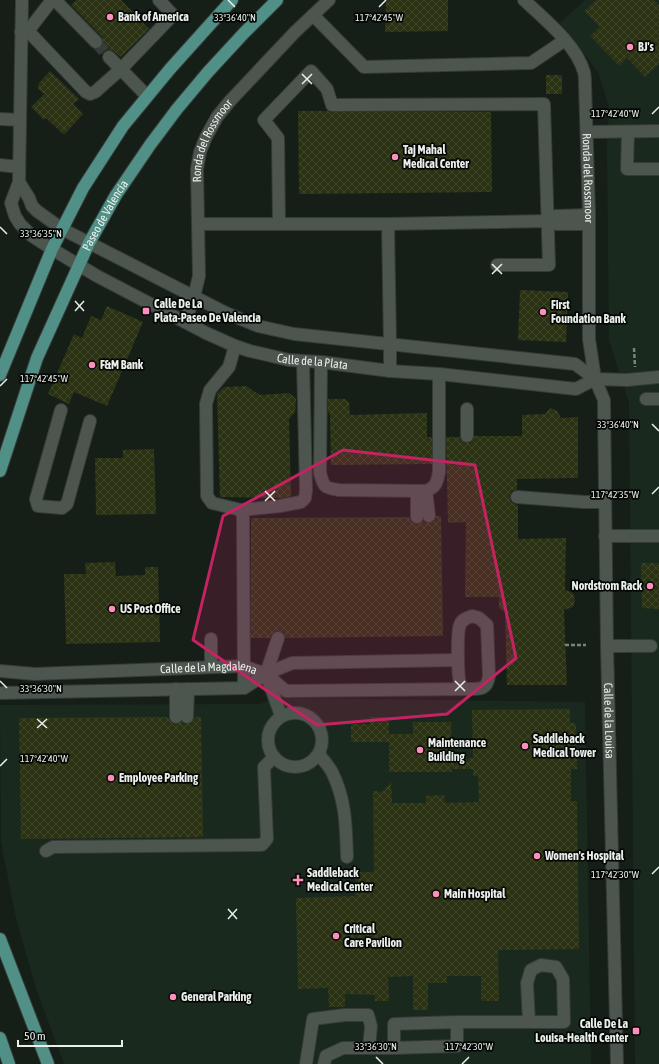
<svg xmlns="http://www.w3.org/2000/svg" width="659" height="1064" viewBox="0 0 659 1064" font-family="'Asap Condensed',sans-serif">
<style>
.built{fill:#1a291e}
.building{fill:url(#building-cross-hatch)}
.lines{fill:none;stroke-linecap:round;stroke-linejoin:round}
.minor-tunnel{stroke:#363d38;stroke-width:12;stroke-dasharray:12 6;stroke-linecap:butt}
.minor-casing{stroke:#363b37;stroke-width:14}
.major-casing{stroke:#363b37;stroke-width:14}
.path{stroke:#7c837e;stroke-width:2.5;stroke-dasharray:4 2;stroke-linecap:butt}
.minor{stroke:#4c564f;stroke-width:12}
.major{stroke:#509086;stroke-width:12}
.marked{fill:#c42362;fill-opacity:0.2;stroke:#c42362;stroke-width:3;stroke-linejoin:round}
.ticks{fill:none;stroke:#e9efeb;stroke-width:1.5}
.poi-dot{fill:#fe8ebb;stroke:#050705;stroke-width:1.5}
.labels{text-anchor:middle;stroke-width:3.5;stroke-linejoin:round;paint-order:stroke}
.poi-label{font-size:12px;font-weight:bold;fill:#e9efeb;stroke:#050705;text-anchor:start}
.street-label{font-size:12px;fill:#e9efeb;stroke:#050705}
.ticks-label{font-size:10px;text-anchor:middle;fill:#e9efeb;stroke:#050705;stroke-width:3.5;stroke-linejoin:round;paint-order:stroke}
</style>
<defs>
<pattern id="building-cross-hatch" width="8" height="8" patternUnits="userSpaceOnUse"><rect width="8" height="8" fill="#2a3213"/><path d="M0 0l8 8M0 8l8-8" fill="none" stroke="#3f462a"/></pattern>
</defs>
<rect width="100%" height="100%" fill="#161e18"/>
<g class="built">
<polygon points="585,0 659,0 659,1064 635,1064 629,403 609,340 607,147 609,106 598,72 560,23"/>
<polygon points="281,698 585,702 591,1064 64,1064 36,989 16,918 1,842 0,705 259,704"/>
</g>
<g class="building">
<polygon points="76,0 121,0 149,29 121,57 114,51 111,50 107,50 104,51 102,54 97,49 101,48 103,44 103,41 102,37 71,5"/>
<polygon points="386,0 448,0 448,31 385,32"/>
<polygon points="596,0 654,0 659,5 659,64 645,77 627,58 619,66 590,36 600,27 584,11"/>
<polygon points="50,71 79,99 73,104 83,114 64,135 46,118 44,120 31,107 44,94 38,89 39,83"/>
<rect x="546" y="75" width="16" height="19"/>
<polygon points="298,111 327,111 332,112 491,112 492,192 299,194"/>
<polygon points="520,290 568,292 566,342 518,340"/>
<polygon points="107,306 143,322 107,406 74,392 69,404 48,394 74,334 82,338 91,316 101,320"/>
<polygon points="246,386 260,395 289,393 296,399 295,412 289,419 291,496 283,498 220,497 217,394 224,387"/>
<polygon points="328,399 345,399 349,402 350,415 427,413 427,437 432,437 432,464 331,465 330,414 328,412"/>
<polygon points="550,408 557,411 561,418 578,417 578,478 517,479 517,490 514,490 511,492 510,497 510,500 512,503 518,505 518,539 566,538 565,590 573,593 575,601 573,607 564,610 567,685 507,685 505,612 499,608 499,597 465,597 466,522 448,523 446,437 460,437 461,440 463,442 467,443 470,443 473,440 474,436 522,436 522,415 545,414"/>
<polygon points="154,449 156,514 96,515 95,458 123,458 123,450"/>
<polygon points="436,516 441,516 443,636 285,638 283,633 280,631 277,631 273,633 270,638 251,638 251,518 410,517 410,520 413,523 417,524 421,523 423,521 426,523 430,523 433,522 436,519"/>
<polygon points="115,562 116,576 145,575 145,567 158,567 160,642 66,644 64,574 86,574 85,563"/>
<polygon points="641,563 659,563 659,609 642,608"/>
<polygon points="570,709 570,723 576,723 577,769 571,769 571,801 577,801 579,949 498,950 499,1001 481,1001 481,976 447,976 447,983 428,983 428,1010 413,1010 413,976 388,977 389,1001 375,1001 375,995 345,994 345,1007 329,1007 328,988 298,989 296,898 355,896 355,872 374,872 373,791 382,792 391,782 392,803 426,803 426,796 444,795 445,803 479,802 478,776 473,776 473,769 452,769 452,772 389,772 389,742 351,742 351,724 370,724 370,717 389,717 389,734 413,734 413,722 451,722 452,759 473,758 472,710"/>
<polygon points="168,717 170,721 173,724 176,724 182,722 183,724 187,724 191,723 193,721 195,717 201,717 203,837 21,839 19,718"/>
</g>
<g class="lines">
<polyline class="minor-tunnel" points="96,42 109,57"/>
<g class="minor-casing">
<g id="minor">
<path id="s1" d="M22,0L19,182L11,203L15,216L20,224L32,236L52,249L97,276L206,333L235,346L250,351L289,360L321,362L390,371L439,374L576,389L595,379L627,380L659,377"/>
<polyline points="55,0 96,42"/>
<path id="s2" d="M524,0C544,19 576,44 584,72C585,76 585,80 585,84L589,215V339L595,379L604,400V405L607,646L617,1064"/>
<polyline points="313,15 364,67 531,63 565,40"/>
<polyline points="28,31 86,92 90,94 95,92 121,69 173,15 159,0"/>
<polyline points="21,32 28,31 52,0"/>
<polyline points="109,57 147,96"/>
<polyline points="0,119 20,120"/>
<polyline points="587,132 659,131"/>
<polyline points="628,132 627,169 659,169"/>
<polyline points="0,165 19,167"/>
<polyline points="19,182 29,198 32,206 37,211 62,229 226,313 258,326 294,334 575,364 595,379"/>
<polyline points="548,221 556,216 589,215"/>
<polyline points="198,224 388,224 548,221 556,224 589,224"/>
<polyline points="279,224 278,138 264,120 311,71 327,89 332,105 544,104 549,265 497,265"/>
<polyline points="388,224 390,344 390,371"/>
<path id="s3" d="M185,322L194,297L199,276L197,169L200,152L206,137L217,117L230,101L295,32L329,0"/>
<polyline points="235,346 229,367 210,390 206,404 207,496 212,503 241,510 280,506 301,502 305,498 306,490 303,361"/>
<path d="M321,362L320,473C324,487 324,488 339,490L426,491C436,487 437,483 439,472V374"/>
<polyline points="646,399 659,399"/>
<polyline points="61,410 36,499 38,506 62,508 67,504 90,421"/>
<polyline points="467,436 467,409"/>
<polyline points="417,491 417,517"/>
<polyline points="426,491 429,516"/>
<polyline points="517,497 584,502 605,502"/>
<polyline points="241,510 243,516 244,688"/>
<polyline points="605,536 659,536"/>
<path d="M472,616L479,618L487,625L489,676C487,691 479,689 466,689C464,688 462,687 461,685C457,679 457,631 460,625C462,619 467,618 472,616Z"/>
<polyline points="278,638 266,674 281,716"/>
<polyline points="211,639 211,667"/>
<polyline points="607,646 651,646"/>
<polyline points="458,660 292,663 266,674 286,691 466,689"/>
<path id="s4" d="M0,671L35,674L243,666L266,674"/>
<polyline points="176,689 176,717"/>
<polyline points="0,693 244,688 266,674"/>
<circle cx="295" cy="740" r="27"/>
<polyline points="187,717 188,689"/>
<path d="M319,754C323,760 329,766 332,772C346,800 346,827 347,857"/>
<polyline points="46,851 53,847 262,845 267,839 264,767 274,757"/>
<polyline points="457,1022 564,1022 563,979 556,967 541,965 531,970 527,983 529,1022"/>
<polyline points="306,1064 313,1019 345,1015 368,1015 371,1026 369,1048"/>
<polyline points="324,1064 326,1056 343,1048 394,1048 457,1046 457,1022 394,1024 394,1048"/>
</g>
</g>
<g class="major-casing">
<g id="major">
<polyline points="0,375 52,249 83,188 123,126 170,69 232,0"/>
<path id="s5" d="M0,471L37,358L89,243L116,195L150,145L177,109L208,72L244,33L277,0"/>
<polyline points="0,939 48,1064"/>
<polyline points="0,1038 9,1064"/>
</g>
</g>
<g class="path">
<polyline points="634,348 635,367"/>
<polyline points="565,645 586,645"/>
</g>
<use href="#minor" class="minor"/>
<use href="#major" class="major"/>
</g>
<path class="marked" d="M343,450L475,465L516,658L447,714L317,725L193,640L223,516Z"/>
<path class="ticks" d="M228,0L235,7M379,7L386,0M302,74L312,84M302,84L312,74M652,114L659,107M0,227L7,234M492,264L502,274M492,274L502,264M75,301L84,311M75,311L84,301M0,386L7,379M652,424L659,431M265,491L275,501M652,494L659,487M265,501L275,491M0,681L7,688M455,681L465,691M455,691L465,681M37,719L47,728M37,728L47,719M0,766L7,759M652,874L659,867M228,909L237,919M228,919L237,909M376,1057L383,1064M462,1064L469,1057"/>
<g class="poi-dot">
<circle cx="110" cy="17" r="4"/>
<circle cx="630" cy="47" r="4"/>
<circle cx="395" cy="157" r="4"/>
<rect x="142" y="307" width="8" height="8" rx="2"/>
<circle cx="543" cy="312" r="4"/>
<circle cx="92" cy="365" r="4"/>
<circle cx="650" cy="586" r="4"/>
<circle cx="112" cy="609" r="4"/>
<circle cx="525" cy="746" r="4"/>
<circle cx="420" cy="750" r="4"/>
<circle cx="111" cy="778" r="4"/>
<circle cx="537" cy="856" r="4"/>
<path d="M296 874h4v4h4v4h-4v4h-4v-4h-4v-4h4z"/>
<circle cx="436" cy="894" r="4"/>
<circle cx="336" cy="936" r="4"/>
<circle cx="173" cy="997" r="4"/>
<rect x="632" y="1027" width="8" height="8" rx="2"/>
</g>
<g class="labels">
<g class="poi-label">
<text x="118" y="21">Bank of America</text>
<text x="638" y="51">BJ's</text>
<text x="403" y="154">Taj Mahal<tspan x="403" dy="14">Medical Center</tspan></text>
<text x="154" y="308">Calle De La<tspan x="154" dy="14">Plata-Paseo De Valencia</tspan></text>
<text x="551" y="309">First<tspan x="551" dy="14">Foundation Bank</tspan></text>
<text x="100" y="369">F&amp;M Bank</text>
<text x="642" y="590" text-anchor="end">Nordstrom Rack</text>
<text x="120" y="613">US Post Office</text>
<text x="533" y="743">Saddleback<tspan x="533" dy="14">Medical Tower</tspan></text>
<text x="428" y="747">Maintenance<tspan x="428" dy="14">Building</tspan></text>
<text x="119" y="782">Employee Parking</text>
<text x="545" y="860">Women's Hospital</text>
<text x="307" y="877">Saddleback<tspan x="307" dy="14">Medical Center</tspan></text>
<text x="444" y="898">Main Hospital</text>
<text x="344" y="933">Critical<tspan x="344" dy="14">Care Pavilion</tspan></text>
<text x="181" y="1001">General Parking</text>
<text x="628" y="1028" text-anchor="end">Calle De La<tspan x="628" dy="14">Louisa-Health Center</tspan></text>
</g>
<g class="street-label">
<text dy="4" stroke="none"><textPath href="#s3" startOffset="187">Ronda del Rossmoor</textPath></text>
<text dy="4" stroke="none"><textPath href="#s2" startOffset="201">Ronda del Rossmoor</textPath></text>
<text dy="4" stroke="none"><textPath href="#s5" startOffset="277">Paseo de Valencia</textPath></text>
<text dy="4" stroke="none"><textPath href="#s1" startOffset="555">Calle de la Plata</textPath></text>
<text dy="4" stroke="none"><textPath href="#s4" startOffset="209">Calle de la Magdalena</textPath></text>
<text dy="4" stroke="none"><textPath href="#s2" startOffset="746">Calle de la Louisa</textPath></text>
</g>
</g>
<g class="ticks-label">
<text x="235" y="21">33°36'40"N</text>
<text x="379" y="21">117°42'45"W</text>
<text x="615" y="117">117°42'40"W</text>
<text x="41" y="237">33°36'35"N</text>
<text x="44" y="382">117°42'45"W</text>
<text x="618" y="428">33°36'40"N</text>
<text x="615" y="498">117°42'35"W</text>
<text x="41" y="692">33°36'30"N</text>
<text x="44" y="762">117°42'40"W</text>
<text x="615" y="878">117°42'30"W</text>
<text x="376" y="1050">33°36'30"N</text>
<text x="469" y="1050">117°42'30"W</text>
</g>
<path d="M18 1040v6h104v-6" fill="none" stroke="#e9efeb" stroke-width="2"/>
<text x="24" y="1040" font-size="12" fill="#e9efeb" stroke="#050705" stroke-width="3" paint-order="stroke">50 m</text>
</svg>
